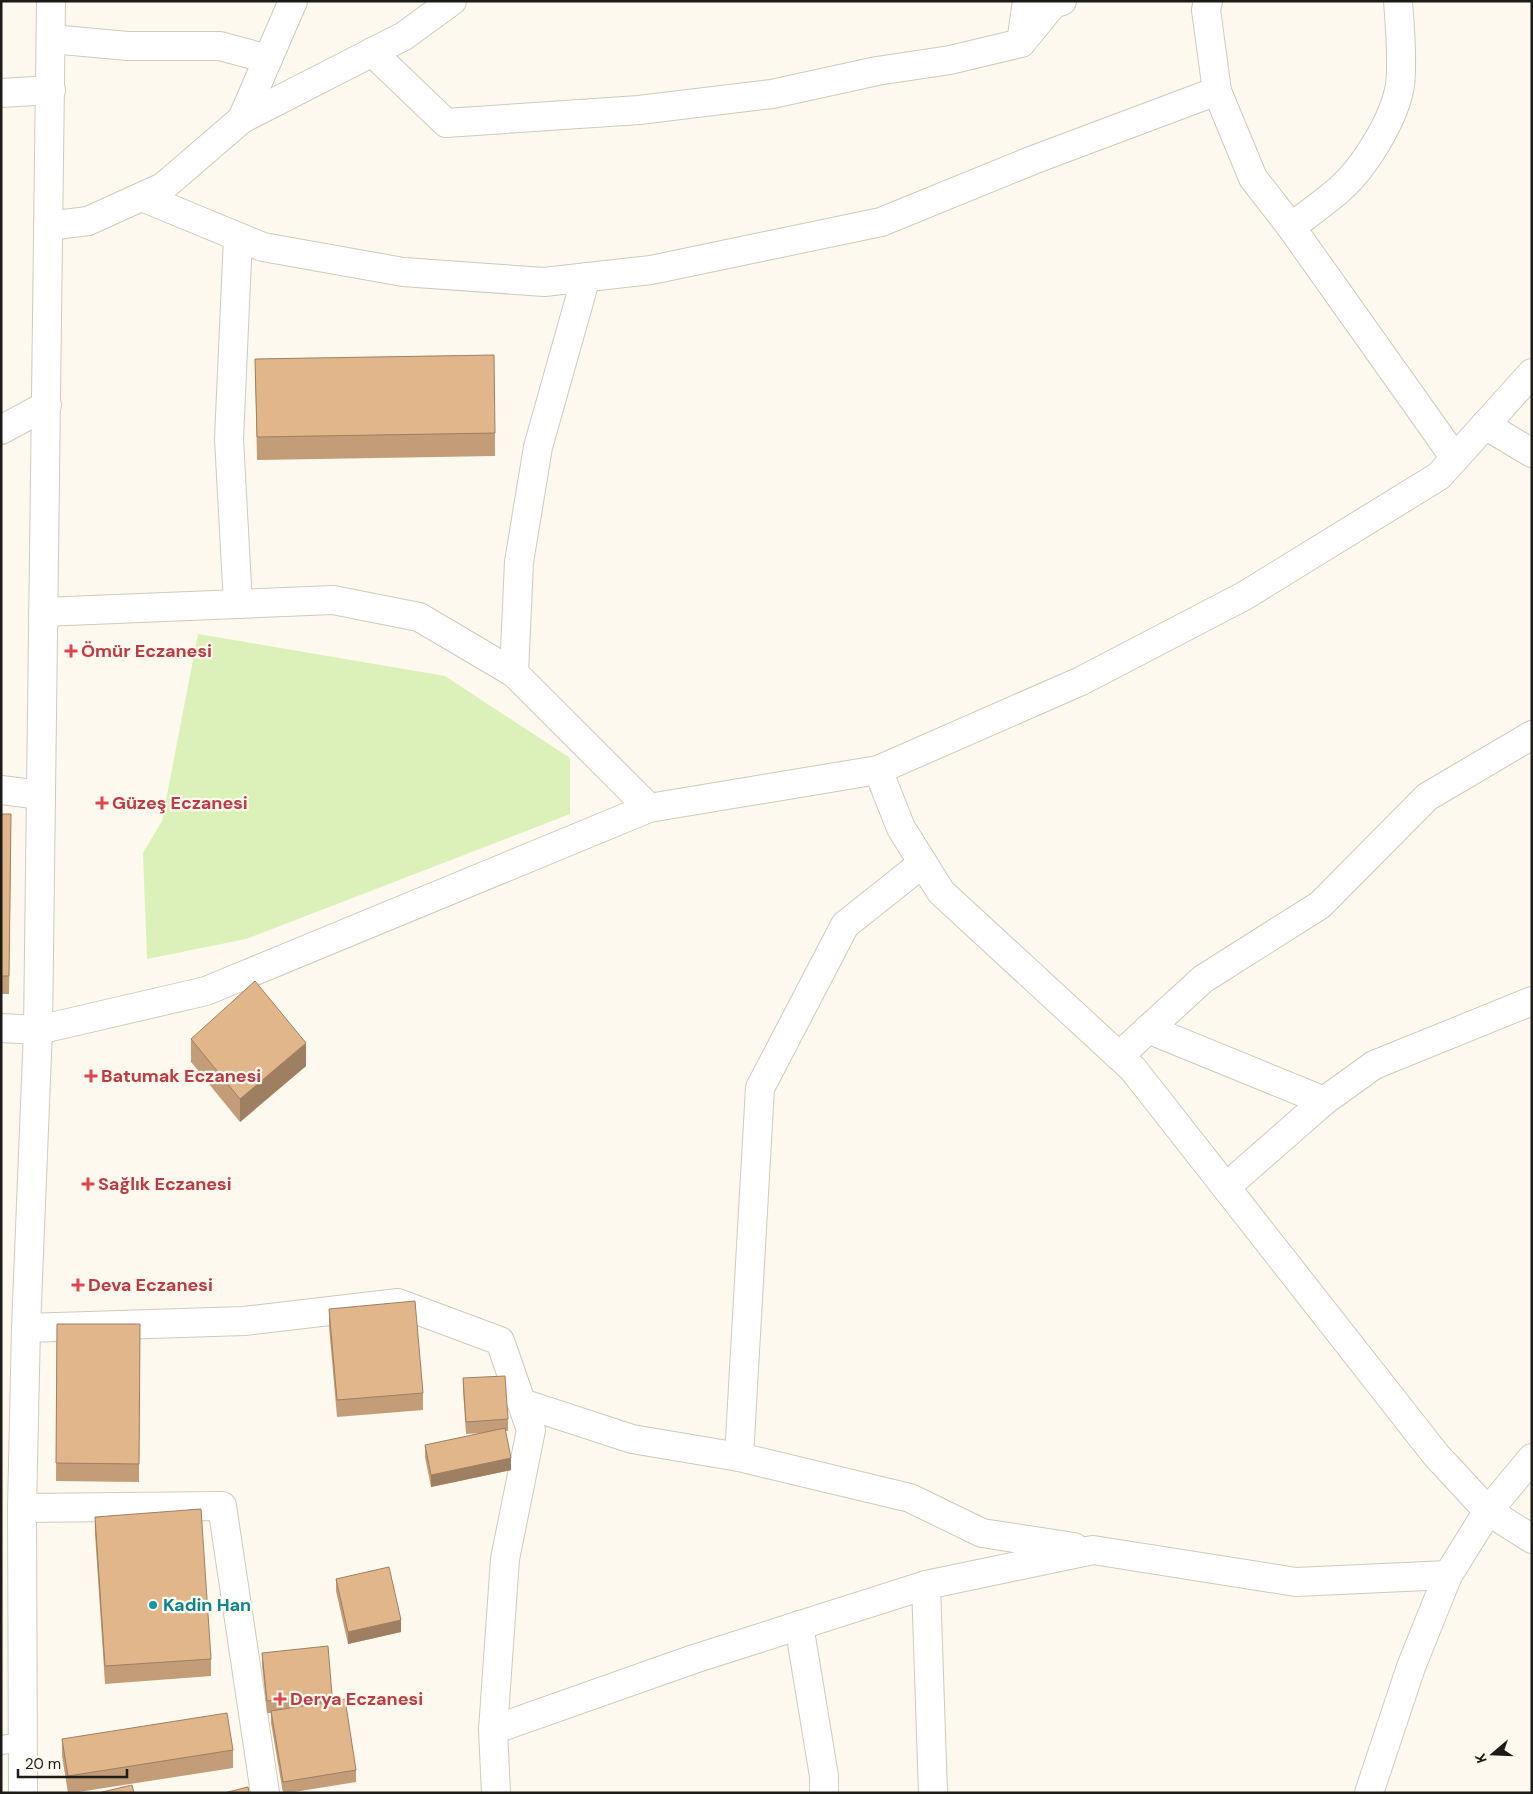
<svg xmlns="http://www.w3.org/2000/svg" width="1533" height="1794" viewBox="0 0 1533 1794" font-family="'DM Sans',sans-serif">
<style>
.green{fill:#dcf0b9}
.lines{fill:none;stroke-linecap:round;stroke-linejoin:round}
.service-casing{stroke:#cfcac0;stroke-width:20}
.minor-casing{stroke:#cfcac0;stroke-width:30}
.tertiary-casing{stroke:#cfcac0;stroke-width:30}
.secondary-casing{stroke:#cfcac0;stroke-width:30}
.service{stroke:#fff;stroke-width:18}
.minor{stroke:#fff;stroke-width:28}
.tertiary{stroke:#fff;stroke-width:28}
.secondary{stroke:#fff;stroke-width:28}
.wall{fill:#c29d78}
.shaded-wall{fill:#9e7f61}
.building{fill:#e2b68b;stroke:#9e7f61}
.health-dot{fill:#e0444e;stroke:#fdf9ee;stroke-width:2}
.culture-dot{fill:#0f9aa8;stroke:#fdf9ee;stroke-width:2}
.labels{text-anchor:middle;stroke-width:4.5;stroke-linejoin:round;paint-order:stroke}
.health-label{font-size:18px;font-weight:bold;fill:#be3a42;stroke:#fdf9ee;text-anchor:start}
.culture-label{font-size:18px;font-weight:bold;fill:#0d838f;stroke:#fdf9ee;text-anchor:start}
</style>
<rect width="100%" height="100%" fill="#fdf9ee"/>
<polygon class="green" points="198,634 445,676 570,758 570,814 246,939 147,959 143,853 162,821"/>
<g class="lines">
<g class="service-casing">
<polyline id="service" points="1,1745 23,1742"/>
</g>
<g class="minor-casing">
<g id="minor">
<polyline points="1208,1 1206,10 1217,91 1253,178 1291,227 1455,458"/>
<polyline points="51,39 128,46 220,46 268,59"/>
<polyline points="1021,43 1027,1"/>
<polyline points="372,52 446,123 639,110 772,94 877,71 950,60 1021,43 1053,4 1062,1"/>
<polyline points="1,93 51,90"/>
<polyline points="242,119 293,1"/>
<polyline points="142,197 263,247 403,272 544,282 651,270 881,222 1033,160 1217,91"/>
<polyline points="48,226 88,221 163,187 242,119 404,36 452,1"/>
<path d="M1291,227C1307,215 1324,203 1340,189C1365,167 1395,118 1400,85C1403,61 1400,26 1398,1"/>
<polyline points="238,237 229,439 238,604"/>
<polyline points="1485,425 1532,453"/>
<polyline points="1,430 47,405"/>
<polyline points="514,673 519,562 538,447 586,277"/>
<polyline points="878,770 1081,681 1244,596 1439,476 1532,373"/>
<polyline points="1,790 41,795"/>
<polyline points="1,1028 38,1030"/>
<polyline points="1148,1029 1324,1101"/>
<polyline points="1119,1056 1203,979 1320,905 1427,797 1532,735"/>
<polyline points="1226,1187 1324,1101 1374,1065 1532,1001"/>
<polyline points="26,1328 244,1321 398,1303 500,1341 531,1430 505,1559 493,1730 694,1659 926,1585 1093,1550 1296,1582 1448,1575"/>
<polyline points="522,1403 632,1439 739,1457 910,1498 982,1533 1074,1547"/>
<polyline points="739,1457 760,1088 845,925 923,863"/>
<polyline points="22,1508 222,1506 265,1793"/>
<polyline points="926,1585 933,1793"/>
<polyline points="799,1625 824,1776 824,1793"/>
<polyline points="493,1730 496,1793"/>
<polyline points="1369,1793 1411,1667 1448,1575 1488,1511 1532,1458"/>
</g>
</g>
<g class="tertiary-casing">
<g id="tertiary">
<polyline points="43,612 333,600 419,617 514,673 649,808"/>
<polyline points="38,1030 206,991 649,808 878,770 901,828 941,892 1133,1069 1436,1455 1488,1511 1532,1539"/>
</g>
</g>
<g class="secondary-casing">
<polyline id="secondary" points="23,1793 22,1508 26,1328 38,1030 51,1"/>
</g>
<use href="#service" class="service"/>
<use href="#minor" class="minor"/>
<use href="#tertiary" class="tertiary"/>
<use href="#secondary" class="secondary"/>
</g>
<g class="wall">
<polygon points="255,359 495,433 495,456 257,460"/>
<polygon points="1,814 11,832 9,994 1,994"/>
<polygon points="191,1039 306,1066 240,1122 191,1062"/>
<polygon points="329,1309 423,1393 423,1410 337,1417 329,1327"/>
<polygon points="57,1324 140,1324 139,1482 56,1481"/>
<polygon points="463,1378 508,1419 508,1431 505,1431 511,1470 431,1487 425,1457 425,1445 483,1433 466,1434 463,1390"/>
<polygon points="95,1517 211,1659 211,1676 105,1684 95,1534"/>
<polygon points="336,1579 401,1632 348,1644 336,1591"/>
<polygon points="262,1653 332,1695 332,1701 356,1770 356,1782 288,1793 283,1793 271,1723 271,1713 267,1713 262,1665"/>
<polygon points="62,1739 233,1750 233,1768 72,1793 68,1793 62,1756"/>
</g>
<g class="shaded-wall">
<polygon points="306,1043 306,1066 240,1122 240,1099"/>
<polygon points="511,1458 511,1470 431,1487 431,1475"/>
<polygon points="401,1620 401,1632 348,1644 348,1632"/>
</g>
<g class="building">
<polygon points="494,355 495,433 257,437 255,359"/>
<polygon points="1,814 11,814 9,976 1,976"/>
<polygon points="255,981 306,1043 240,1099 191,1039"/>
<polygon points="415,1301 423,1393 337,1400 329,1309"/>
<polygon points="57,1324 140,1324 139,1464 56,1463"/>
<polygon points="505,1376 508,1419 466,1422 463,1378"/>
<polygon points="505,1428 511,1458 431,1475 425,1445"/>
<polygon points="201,1509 211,1659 105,1666 95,1517"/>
<polygon points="389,1567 401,1620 348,1632 336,1579"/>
<polygon points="328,1646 332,1695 267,1701 262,1653"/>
<polygon points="345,1699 356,1770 283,1782 271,1711"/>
<polygon points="227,1713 233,1750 68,1776 62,1739"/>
<polygon points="132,1785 134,1793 98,1793"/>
<polygon points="248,1787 249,1793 224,1793"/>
</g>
<g class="health-dot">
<path d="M68.5 643.5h5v5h5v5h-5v5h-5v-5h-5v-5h5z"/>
<path d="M99.5 795.5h5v5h5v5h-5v5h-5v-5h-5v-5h5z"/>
<path d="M88.5 1068.5h5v5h5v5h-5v5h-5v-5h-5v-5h5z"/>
<path d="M85.5 1176.5h5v5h5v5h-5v5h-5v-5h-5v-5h5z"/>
<path d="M75.5 1277.5h5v5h5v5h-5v5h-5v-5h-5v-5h5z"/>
<path d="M277.5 1691.5h5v5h5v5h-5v5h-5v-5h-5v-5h5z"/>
</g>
<circle class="culture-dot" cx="153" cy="1605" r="5"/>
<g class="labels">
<g class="health-label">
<text x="81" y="657">Ömür Eczanesi</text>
<text x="112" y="809">Güzeş Eczanesi</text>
<text x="101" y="1082">Batumak Eczanesi</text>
<text x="98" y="1190">Sağlık Eczanesi</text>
<text x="88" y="1291">Deva Eczanesi</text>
<text x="290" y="1705">Derya Eczanesi</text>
</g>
<g class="culture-label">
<text x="163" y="1611">Kadin Han</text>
</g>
</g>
<rect width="1533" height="1794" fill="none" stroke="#1d1b18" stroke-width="5"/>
<g transform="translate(1493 1754) rotate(251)" stroke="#fdf9ee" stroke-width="4" paint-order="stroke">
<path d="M0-4L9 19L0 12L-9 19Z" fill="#1d1b18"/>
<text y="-8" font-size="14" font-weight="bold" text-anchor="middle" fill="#1d1b18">K</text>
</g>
<path d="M18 1769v8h109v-8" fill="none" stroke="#1d1b18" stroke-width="2.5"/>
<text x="25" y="1769" font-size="15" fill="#1d1b18" stroke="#fdf9ee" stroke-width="4" paint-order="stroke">20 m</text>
</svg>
